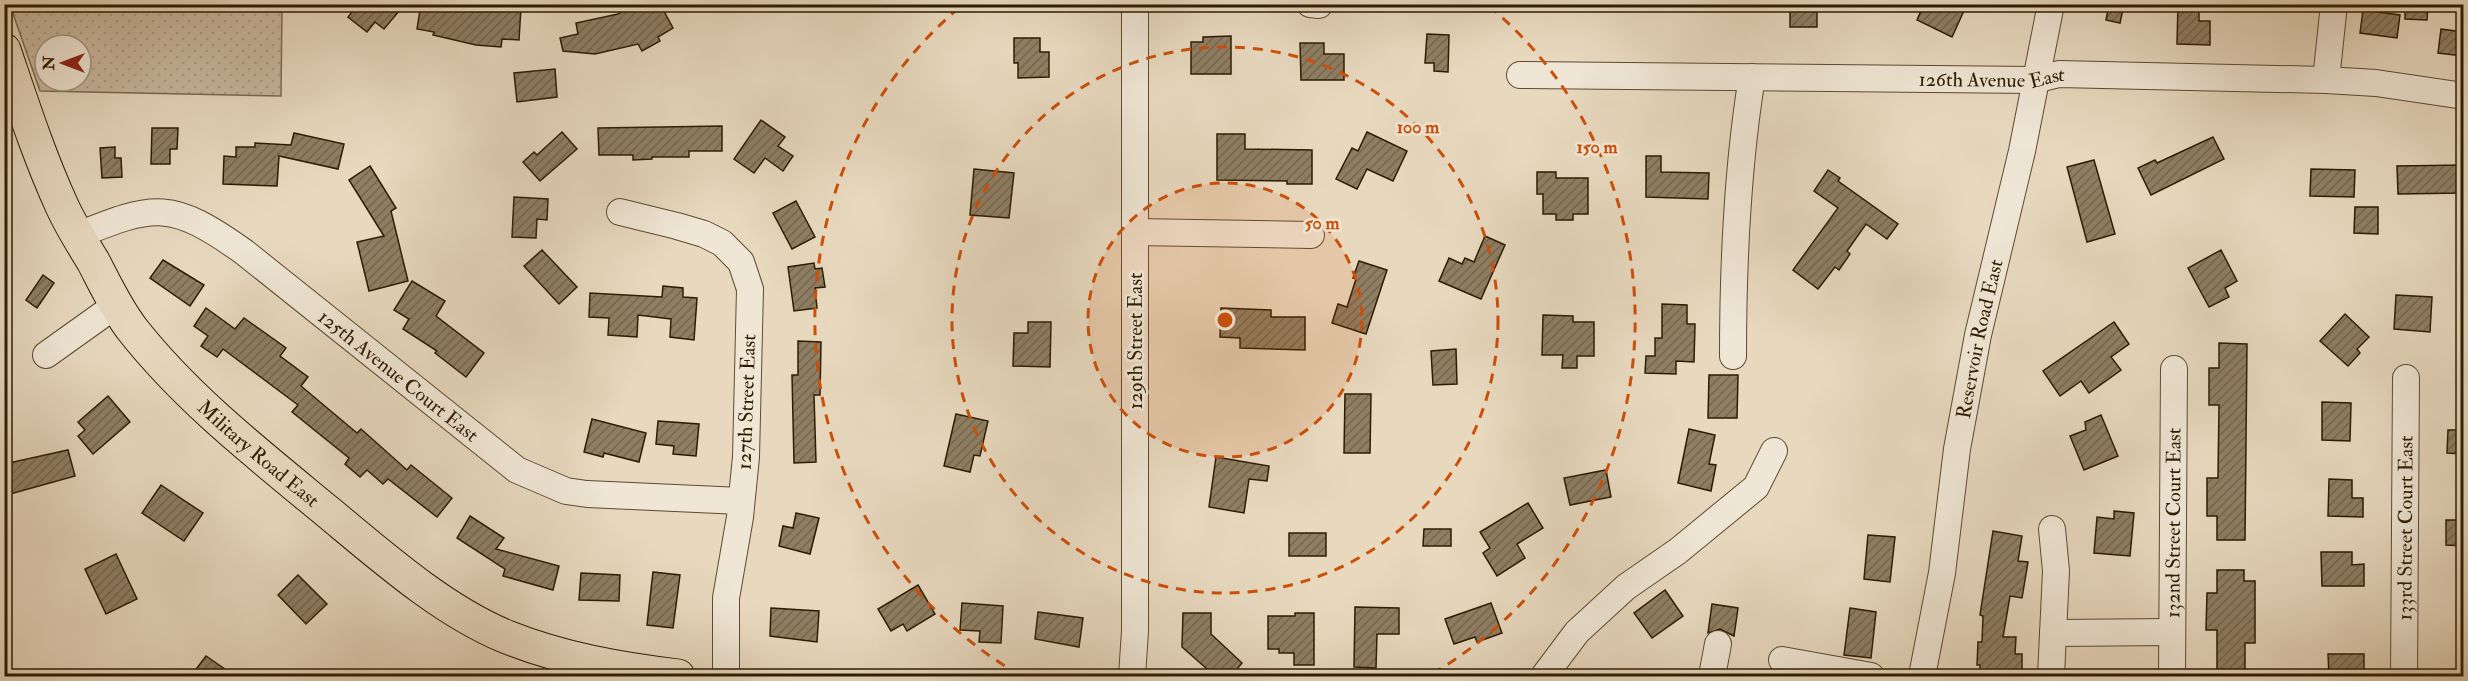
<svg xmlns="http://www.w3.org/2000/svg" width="2468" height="681" viewBox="0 0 2468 681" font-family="'IM FELL Double Pica',serif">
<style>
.grass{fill:url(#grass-dots);stroke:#7b6a50;stroke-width:1.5;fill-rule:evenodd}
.building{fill:url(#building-hatch);stroke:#2e1c01;stroke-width:1.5}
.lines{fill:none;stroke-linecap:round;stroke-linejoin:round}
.minor-casing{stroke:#5c4b30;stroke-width:28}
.major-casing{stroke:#2e1c01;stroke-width:35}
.minor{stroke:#efe6d5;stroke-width:26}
.major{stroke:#e7d8be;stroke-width:33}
.ring{fill:none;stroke:#cc500a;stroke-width:3;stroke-dasharray:10 8}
.labels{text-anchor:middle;stroke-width:5;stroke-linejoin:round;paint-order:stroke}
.street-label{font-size:20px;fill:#2e1c01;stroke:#efe6d5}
.centre{fill:#cc500a;stroke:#efe6d5;stroke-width:3}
.ring-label{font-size:18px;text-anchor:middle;font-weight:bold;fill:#cc500a;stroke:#efe6d5;stroke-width:5;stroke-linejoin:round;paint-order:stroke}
</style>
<defs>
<pattern id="grass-dots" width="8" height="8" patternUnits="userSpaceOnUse" patternTransform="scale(1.5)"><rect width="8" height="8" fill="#c8b89e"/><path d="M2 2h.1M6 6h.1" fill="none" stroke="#ac9e86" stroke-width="1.8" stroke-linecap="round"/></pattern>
<pattern id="building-hatch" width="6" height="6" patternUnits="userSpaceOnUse" patternTransform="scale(1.5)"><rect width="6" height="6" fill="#8e7e63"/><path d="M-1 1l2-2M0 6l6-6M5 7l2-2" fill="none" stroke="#74664f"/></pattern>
</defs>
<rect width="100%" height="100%" fill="#e7d8be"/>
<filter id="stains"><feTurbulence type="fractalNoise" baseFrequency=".00333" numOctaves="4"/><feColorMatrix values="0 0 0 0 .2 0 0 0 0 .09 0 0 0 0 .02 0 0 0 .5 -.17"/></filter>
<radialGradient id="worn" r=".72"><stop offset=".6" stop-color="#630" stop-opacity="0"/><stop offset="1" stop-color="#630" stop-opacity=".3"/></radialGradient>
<path class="grass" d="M10,5H282L281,96L40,91ZM45,45H81V81H45Z"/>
<g class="building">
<polygon points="358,4 391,4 399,11 384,29 375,22 367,32 348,17"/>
<polygon points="421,4 439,4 479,12 479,4 521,7 519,40 502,39 501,47 476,45 433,35 434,32 417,29"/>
<polygon points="634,4 660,4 673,28 658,37 660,41 642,51 638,44 595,54 563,51 560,38 578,34 576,23 618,14"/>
<rect x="1790" y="4" width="27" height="23"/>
<polygon points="1924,4 1967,4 1952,37 1917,20"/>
<polygon points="2109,4 2124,4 2120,23 2106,20"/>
<polygon points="2178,4 2199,4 2199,21 2210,21 2210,45 2177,44"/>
<polygon points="2405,4 2428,4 2427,20 2405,19"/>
<polygon points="2363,10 2400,15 2397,38 2360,33"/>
<polygon points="2441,29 2463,32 2463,56 2438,53"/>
<polygon points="1427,34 1449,35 1448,72 1434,71 1434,63 1425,63"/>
<polygon points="1231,36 1231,74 1191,74 1191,42 1203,42 1203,37"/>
<polygon points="1014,38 1040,38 1040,52 1049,52 1049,77 1018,78 1018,63 1014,63"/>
<polygon points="1300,43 1324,43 1324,54 1344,54 1344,80 1301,80"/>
<polygon points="555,69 557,97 517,102 514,73"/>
<polygon points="761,120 785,137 778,146 793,156 783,171 765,158 754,173 734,159"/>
<polygon points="722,126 722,151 689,151 689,157 652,157 652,159 633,160 633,155 599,155 598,128"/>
<polygon points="152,128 178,128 177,149 170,149 170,164 151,164"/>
<polygon points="562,132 577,149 540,181 523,162 534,152 537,155"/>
<polygon points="1367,132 1407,151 1393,181 1367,169 1357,189 1336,179 1352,148 1358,151"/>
<polygon points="294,133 344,144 338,169 279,156 277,186 223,184 224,156 236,157 236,147 255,147 255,143 291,145"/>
<polygon points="1217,134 1245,134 1245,149 1312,150 1312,184 1287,184 1287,181 1217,180"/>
<polygon points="2213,137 2224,159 2151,195 2138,168 2155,160 2157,163"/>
<polygon points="115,147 115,158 121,158 122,177 102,178 100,148"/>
<polygon points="1646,156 1661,156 1661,172 1709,173 1708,199 1646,197"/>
<polygon points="2094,160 2115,234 2087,242 2067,167"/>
<polygon points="2463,165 2463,193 2398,194 2397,166"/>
<polygon points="370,166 396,208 391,211 408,281 369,291 357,242 384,236 349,180"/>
<polygon points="974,169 1014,173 1009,218 970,215"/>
<polygon points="2311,169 2355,170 2354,197 2310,196"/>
<polygon points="1828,170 1840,178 1838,181 1898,224 1887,239 1866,224 1847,251 1850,254 1839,270 1835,267 1818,289 1793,270 1838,208 1814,191"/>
<polygon points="1537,172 1556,172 1556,178 1588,178 1588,214 1573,214 1573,220 1556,220 1556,214 1543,214 1543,194 1537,194"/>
<polygon points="514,197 548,199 547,220 537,219 536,238 512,237"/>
<polygon points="796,201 815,237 792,249 773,213"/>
<polygon points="2355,207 2378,207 2378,234 2354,233"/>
<polygon points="1485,236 1505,245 1481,299 1439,281 1449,258 1462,264 1465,258 1474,262"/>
<polygon points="542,250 577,287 559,304 524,266"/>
<polygon points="2221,250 2237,281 2225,288 2229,297 2209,307 2188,268"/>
<polygon points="163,260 204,285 190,306 150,278"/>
<polygon points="1359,261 1387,270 1366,334 1332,323 1338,304 1347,307 1356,279 1353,278"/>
<polygon points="814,263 815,269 822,268 825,287 815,288 817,308 794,311 788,267"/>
<polygon points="43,275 54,283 37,308 26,300"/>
<polygon points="412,281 445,301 436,316 484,353 466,377 435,353 437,351 403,329 409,319 394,310"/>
<polygon points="663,286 683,288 683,297 697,298 694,340 670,337 671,319 638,315 637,337 608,335 609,318 589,317 590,293 662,297"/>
<polygon points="2396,295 2432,297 2430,332 2394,329"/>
<polygon points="1662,304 1687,305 1687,324 1695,324 1694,362 1676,361 1676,374 1645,373 1646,356 1655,356 1655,338 1662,338"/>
<polygon points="206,308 235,329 244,318 286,348 280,356 308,377 301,386 357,433 361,429 407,470 411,465 452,498 437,517 388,479 383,484 367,470 360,477 345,464 349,458 292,412 298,405 223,349 217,357 201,346 208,336 194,326"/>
<polygon points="1221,308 1271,310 1271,317 1305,317 1305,350 1240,348 1240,338 1220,337"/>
<polygon points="2345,314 2369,337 2357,349 2360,353 2348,366 2320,341"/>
<polygon points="1543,315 1573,316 1573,322 1594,322 1594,356 1577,356 1577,368 1562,368 1563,355 1542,355"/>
<polygon points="1028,322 1051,322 1050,367 1013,366 1014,333 1028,333"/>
<polygon points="2114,322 2129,344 2111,357 2121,370 2089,393 2081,381 2060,396 2043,371"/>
<polygon points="798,341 821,342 820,395 814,395 816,462 794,463 792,375 798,375"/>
<polygon points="2219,343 2247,344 2245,540 2217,540 2217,516 2207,516 2207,478 2218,478 2219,405 2209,405 2209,368 2219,368"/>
<polygon points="1456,349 1457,384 1433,385 1431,351"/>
<polygon points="1709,375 1738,375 1737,418 1708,418"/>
<polygon points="1345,394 1371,394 1370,453 1344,453"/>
<polygon points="108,396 130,422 93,454 78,436 85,430 78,422"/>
<polygon points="2322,402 2351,403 2350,441 2322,440"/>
<polygon points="956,414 988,421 980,456 974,455 970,472 944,466"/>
<polygon points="2101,415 2118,456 2084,470 2070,436 2086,430 2085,422"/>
<polygon points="592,419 646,433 639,462 604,453 603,457 584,452"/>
<polygon points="658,421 699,424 696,456 673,454 674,446 656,444"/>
<polygon points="1689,429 1715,435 1709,464 1716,465 1711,491 1678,483"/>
<polygon points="2448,430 2463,430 2463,454 2447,453"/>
<polygon points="68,450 75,476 10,494 4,464"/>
<polygon points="1216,457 1269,466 1267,481 1249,479 1244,513 1209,507"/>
<polygon points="1606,470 1611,497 1570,505 1564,478"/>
<polygon points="2329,479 2352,480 2352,498 2363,498 2363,517 2328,516"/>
<polygon points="161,485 203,513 184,541 142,513"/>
<polygon points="1528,503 1543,528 1517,544 1525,558 1497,576 1483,553 1490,548 1480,532"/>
<polygon points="2114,511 2134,513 2130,556 2094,553 2097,517 2114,519"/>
<polygon points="796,513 819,518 810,554 779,546 783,526 793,528"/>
<polygon points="470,516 504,538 496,549 559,566 553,590 503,576 505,569 457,538"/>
<polygon points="2446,520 2463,520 2463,546 2446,545"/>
<polygon points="1424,529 1451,529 1451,546 1423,546"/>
<polygon points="1993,531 2022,536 2018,561 2028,562 2022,598 2010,596 2003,637 2016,637 2015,654 2022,654 2022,676 1980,676 1980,665 1977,665 1978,642 1982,642 1983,616 1980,615"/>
<rect x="1289" y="533" width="37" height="23"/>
<polygon points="1868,535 1895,537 1890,582 1864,579"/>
<polygon points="2321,552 2352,552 2352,565 2364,564 2364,586 2322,586"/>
<polygon points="116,554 137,599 106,614 85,569"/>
<polygon points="2217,570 2244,570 2244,581 2255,581 2255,643 2245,643 2245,676 2217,676 2217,630 2206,630 2207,593 2217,593"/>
<polygon points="653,572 680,575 673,628 647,625"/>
<polygon points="581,573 620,575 619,601 579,600"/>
<polygon points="298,575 327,604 306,624 278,595"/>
<polygon points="918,585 935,614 907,631 903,624 891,631 878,609"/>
<polygon points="1665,590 1683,616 1652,638 1634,613"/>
<polygon points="962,603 1003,606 1001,643 979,642 980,631 960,630"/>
<polygon points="1491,603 1502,633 1477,642 1475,637 1454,644 1445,619"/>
<polygon points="1712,604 1738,608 1734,636 1720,629 1708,633"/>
<polygon points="1355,607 1399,608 1399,634 1377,634 1376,668 1354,667"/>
<polygon points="771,608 819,611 817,642 770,636"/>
<polygon points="1850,608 1876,612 1871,658 1844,655"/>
<polygon points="1038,612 1083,618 1079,647 1035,639"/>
<polygon points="1183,613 1211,613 1211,634 1242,663 1231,676 1215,676 1182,647"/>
<polygon points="1295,613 1314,613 1314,665 1294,665 1294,653 1279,653 1279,649 1268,649 1268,616 1295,616"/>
<polygon points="2328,654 2364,654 2364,676 2329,676"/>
<polygon points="206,656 235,676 191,676"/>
</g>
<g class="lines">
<g class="minor-casing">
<g id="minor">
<polyline points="1310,4 1319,5"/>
<path id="s1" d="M1520,75L2035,80L2059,74L2326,80L2376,83L2464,96"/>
<polyline points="2326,80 2334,4"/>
<polyline points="620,212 677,226 704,234 722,243 741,262 750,289 746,457 740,517 726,598 726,676"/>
<polyline points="1135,232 1311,235"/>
<path id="s2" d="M76,236C156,203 172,201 244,252L517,470L566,491L587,494L741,501"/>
<polyline points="46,355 116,305"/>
<path d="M1733,356C1733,263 1737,169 1752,77"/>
<polyline points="2053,633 2172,632"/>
<polyline points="1782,660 1871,676"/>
<polyline points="1132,676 1135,631 1135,4"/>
<polyline points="1544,676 1577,632 1626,587 1678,551 1756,487 1774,451"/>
<polyline points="1712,676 1718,644"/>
<path id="s3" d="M1922,676L1942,573L1957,449L1978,335L2022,151L2051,4"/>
<polyline points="2051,676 2056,571 2052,529"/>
<path id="s4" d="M2172,676L2174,369"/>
<path id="s5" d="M2404,676L2406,378"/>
</g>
</g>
<g class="major-casing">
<g id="major">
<path id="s6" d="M4,50C22,103 39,156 62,206C71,226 82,243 93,261C105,284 116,308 132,329C187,399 259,455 328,512C381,556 443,611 507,637C562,659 620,669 678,676"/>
</g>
</g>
<use href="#minor" class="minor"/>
<use href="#major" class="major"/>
</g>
<circle cx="1225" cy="320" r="137" fill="#cc500a" fill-opacity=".12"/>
<g class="ring">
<circle cx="1225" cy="320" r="137"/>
<circle cx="1225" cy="320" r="273"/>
<path d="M1020 675A410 410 0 0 1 961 6M1489 6A410 410 0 0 1 1430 675"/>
</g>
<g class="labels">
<g class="street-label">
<text dy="7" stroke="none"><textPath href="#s1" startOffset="472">126th Avenue East</textPath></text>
<text dy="7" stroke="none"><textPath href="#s3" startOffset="342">Reservoir Road East</textPath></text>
<text transform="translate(1135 341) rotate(-90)" y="7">129th Street East</text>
<text dy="7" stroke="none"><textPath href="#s2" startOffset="380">125th Avenue Court East</textPath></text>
<text transform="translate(746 402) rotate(-88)" y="7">127th Street East</text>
<text dy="7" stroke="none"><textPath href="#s6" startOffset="486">Military Road East</textPath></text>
<text dy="7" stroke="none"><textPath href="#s4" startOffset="153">132nd Street Court East</textPath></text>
<text dy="7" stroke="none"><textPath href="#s5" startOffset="148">133rd Street Court East</textPath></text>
</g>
</g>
<circle cx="1225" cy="320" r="9" class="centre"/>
<g class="ring-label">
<text x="1418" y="133">100 m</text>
<text x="1597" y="153">150 m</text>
<text x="1322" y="229">50 m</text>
</g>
<rect width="2468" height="681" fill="none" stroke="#e7d8be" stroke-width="24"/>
<rect x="6" y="6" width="2456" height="669" fill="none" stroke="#2e1c01" stroke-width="3"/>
<rect x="12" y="12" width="2444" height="657" fill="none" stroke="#2e1c01" stroke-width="1.5"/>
<g transform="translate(63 63) rotate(270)"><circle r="28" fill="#efe6d5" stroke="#a29580" stroke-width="1.5"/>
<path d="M0-4.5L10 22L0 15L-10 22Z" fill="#8f2418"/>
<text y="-9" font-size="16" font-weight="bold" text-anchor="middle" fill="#2e1c01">N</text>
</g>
<rect width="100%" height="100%" filter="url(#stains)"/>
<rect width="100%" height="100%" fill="url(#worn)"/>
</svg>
